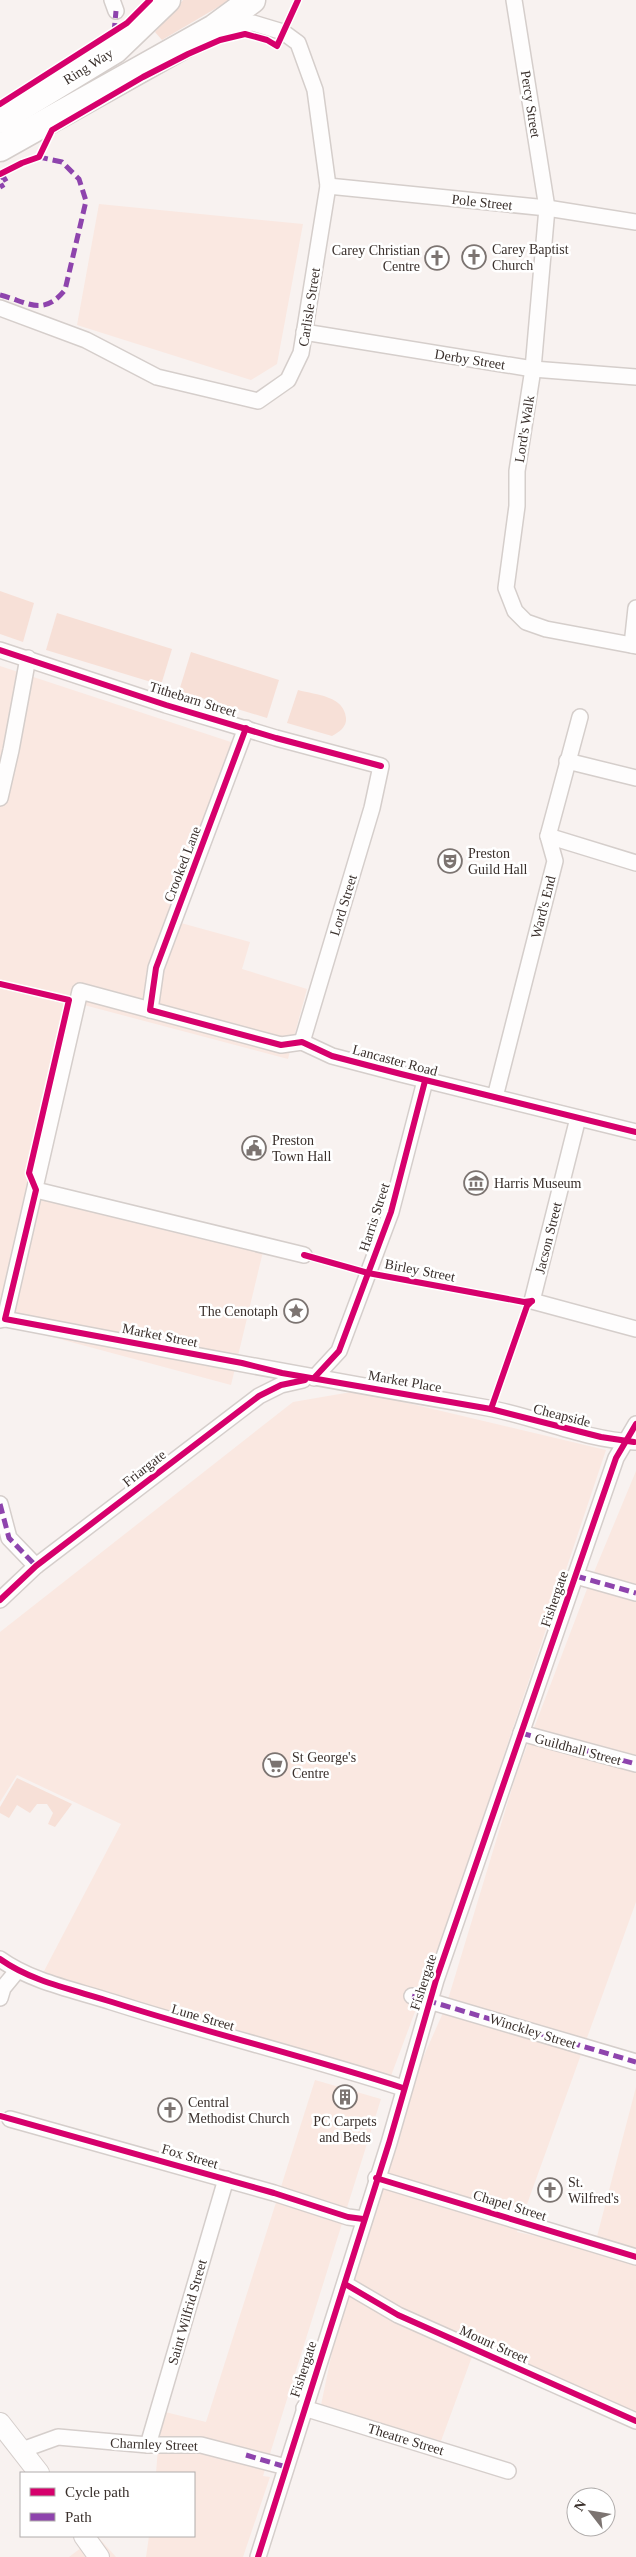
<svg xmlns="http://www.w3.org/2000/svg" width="636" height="2557" viewBox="0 0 636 2557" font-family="Georgia,serif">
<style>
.built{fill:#fae8e1}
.green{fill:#f7e0d7}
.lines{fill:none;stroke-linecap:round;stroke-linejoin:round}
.street-casing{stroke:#d5cecb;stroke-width:18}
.secondary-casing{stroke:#d5cecb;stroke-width:22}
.highway-casing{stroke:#d5cecb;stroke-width:29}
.street{stroke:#fefdfd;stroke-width:15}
.secondary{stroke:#fefdfd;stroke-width:20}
.highway{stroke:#fefdfd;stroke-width:26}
.quiet{stroke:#8e44ad;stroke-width:5;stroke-dasharray:10 5;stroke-linecap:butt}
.cycleway-casing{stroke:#fff;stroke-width:9}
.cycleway{stroke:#d6006c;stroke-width:6}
.labels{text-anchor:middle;stroke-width:5;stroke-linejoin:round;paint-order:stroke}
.street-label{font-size:14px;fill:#3a302c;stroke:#fff}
.poi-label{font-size:14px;fill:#3a302c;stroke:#fff;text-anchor:start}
</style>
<rect width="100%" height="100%" fill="#f8f2f0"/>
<g class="built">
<polygon points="99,204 303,224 277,364 251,380 77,325"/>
<polygon points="0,666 240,745 181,923 250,942 242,969 307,989 288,1059 84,1005 28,1182 266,1239 231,1385 0,1323"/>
<polygon points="357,1391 606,1450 444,1934 388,2084 43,1973 121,1824 17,1775 0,1802 0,1632 293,1402"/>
<polygon points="636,1471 636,1902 517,2232 594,2248 636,2087 636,2426 473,2354 441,2441 321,2405 336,2333 405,2098 446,2006 516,1775 587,1589"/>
<polygon points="315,2080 381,2099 263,2476 270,2477 243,2557 146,2557 149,2536 194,2536 194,2473 156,2473 161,2411 206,2422"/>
<polygon points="97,2536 116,2557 69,2557"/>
</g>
<g class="green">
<polygon points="183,0 230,0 162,40 155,32"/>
<polygon points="0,591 34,603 23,642 0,634"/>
<polygon points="57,613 172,649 161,685 46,650"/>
<polygon points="191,652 279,680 267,718 179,691"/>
<path d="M298,690C317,695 344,696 346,718C347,727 339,732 332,736L287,723Z"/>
<polygon points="17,1778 72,1804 55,1827 48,1824 53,1813 47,1804 37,1804 30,1813 17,1805 9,1818 0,1813 0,1807"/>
</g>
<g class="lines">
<g class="street-casing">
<g id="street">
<polyline points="112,0 116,11"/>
<polyline points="514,0 547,208 533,369 517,471 517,506 506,588 515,611 526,622 546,629 636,646"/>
<polyline points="328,186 547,208 636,222"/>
<polyline points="0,308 86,340 157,377 258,401 288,380 301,353 328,186 315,90 298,43 283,32 253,23 221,27"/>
<polyline points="304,332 533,369 636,377"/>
<polyline points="632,645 636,608"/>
<polyline points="0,650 166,705 276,738 381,766 372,808 302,1042"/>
<polyline points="567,761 636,778"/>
<polyline points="0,798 11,750 28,658"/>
<polyline points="548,836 636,863"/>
<polyline points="150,1010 156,968 246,728"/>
<polyline points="495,1097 555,861 548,836 580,717"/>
<polyline points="578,1118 532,1301 636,1329"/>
<polyline points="36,1190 304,1255"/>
<polyline points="5,1319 80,991 281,1045 302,1042 332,1056 401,1074 636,1132"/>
<path d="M0,1320L5,1319C166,1350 327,1380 488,1408C537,1417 584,1440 635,1442"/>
<polyline points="314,1378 339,1351 391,1212 425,1081"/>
<polyline points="0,1504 9,1538 36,1566"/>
<polyline points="576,1576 636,1593"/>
<polyline points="0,1600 36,1566 259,1396 281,1385 303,1380"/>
<polyline points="521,1733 636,1764"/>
<path d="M0,1959C32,1982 75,1990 112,2002C209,2033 307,2057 403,2088"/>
<polyline points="412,1996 636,2062"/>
<polyline points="0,1998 3,1988 17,1971"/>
<polyline points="10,2119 274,2193 348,2217 363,2219"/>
<polyline points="376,2178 636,2257"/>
<polyline points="345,2284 398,2315 636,2421"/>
<polyline points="304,2408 508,2471"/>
<polyline points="148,2445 226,2179"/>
<polyline points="22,2450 58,2437 148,2445 201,2445 286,2467"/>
<polyline points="258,2557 389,2143 436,1980 616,1458 636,1424"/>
</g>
</g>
<g class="secondary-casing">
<g id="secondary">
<polyline points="0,2423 39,2473"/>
<polyline points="84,2536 99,2557"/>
</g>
</g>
<g class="highway-casing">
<g id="highway">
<polyline points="0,120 115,50 167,0"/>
<polyline points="0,148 214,28 252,0"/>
</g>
</g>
<use href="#street" class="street"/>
<use href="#secondary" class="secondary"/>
<use href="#highway" class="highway"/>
<g class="quiet">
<polyline points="114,33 116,11"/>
<polyline points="0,178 3,176 7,183 0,187"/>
<path d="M0,295C28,302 43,317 65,290L86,201L79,179L62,162L39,157"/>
<polyline points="0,1504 9,1538 36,1566"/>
<polyline points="576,1576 636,1593"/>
<polyline points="521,1733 636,1764"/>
<polyline points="412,1996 636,2062"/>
<polyline points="246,2455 286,2467"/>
</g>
<g class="cycleway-casing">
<g id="cycleway">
<polyline points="0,104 127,23 150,0"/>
<polyline points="0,174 22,163 39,157 52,130 143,77 188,54 220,40 245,34 267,40 277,46 298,0"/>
<polyline points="0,650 166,705 276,738 381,766"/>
<polyline points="246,728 156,968 150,1010 281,1045 302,1042 332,1056 401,1074 636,1132"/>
<polyline points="0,984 69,1000 29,1173 36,1190 5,1319 242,1363 282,1373 491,1409 601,1437 634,1442"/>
<polyline points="304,1255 368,1273 524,1302 532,1301"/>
<polyline points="314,1378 339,1351 391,1212 425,1081"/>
<polyline points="491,1409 527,1306 532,1301"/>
<polyline points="0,1600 36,1566 259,1396 281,1385 305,1380"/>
<path d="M0,1959C32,1982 75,1990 112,2002C209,2033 307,2057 403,2088"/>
<polyline points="0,2116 274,2193 348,2217 363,2219"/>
<polyline points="376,2178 636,2257"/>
<polyline points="345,2284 398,2315 636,2421"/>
<polyline points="258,2557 389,2143 436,1980 616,1458 636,1424"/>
</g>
</g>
<use href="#cycleway" class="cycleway"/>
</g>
<defs>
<g id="church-ring" transform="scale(1.25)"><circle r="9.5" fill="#fff" stroke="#7c7471" stroke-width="1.5"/><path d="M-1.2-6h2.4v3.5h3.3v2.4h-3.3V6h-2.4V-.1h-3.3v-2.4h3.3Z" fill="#7c7471"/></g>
<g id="theatre-ring" transform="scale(1.25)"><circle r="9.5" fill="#fff" stroke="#7c7471" stroke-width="1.5"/><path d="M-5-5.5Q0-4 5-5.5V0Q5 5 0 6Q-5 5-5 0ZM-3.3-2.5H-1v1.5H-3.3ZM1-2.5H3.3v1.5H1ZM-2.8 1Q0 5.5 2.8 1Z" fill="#7c7471"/></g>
<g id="civic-ring" transform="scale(1.25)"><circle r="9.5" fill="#fff" stroke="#7c7471" stroke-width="1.5"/><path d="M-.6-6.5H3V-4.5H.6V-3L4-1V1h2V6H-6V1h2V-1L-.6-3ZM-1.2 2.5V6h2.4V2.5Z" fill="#7c7471"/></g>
<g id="museum-ring" transform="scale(1.25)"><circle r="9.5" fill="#fff" stroke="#7c7471" stroke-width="1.5"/><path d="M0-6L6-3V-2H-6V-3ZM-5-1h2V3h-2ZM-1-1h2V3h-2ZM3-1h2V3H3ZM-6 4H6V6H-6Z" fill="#7c7471"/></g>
<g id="sight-ring" transform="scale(1.25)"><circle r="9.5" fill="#fff" stroke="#7c7471" stroke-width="1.5"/><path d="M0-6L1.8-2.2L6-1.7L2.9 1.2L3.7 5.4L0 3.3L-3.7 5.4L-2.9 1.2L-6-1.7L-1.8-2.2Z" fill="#7c7471"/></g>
<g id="supermarket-ring" transform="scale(1.25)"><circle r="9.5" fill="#fff" stroke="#7c7471" stroke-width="1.5"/><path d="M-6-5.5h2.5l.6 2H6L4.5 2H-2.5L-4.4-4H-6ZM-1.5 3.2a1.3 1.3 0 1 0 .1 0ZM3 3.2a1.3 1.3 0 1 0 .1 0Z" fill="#7c7471"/></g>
<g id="building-ring" transform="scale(1.25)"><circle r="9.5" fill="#fff" stroke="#7c7471" stroke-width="1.5"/><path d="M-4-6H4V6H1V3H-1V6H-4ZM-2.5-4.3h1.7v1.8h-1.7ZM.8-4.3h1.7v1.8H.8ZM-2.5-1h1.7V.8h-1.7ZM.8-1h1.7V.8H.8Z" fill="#7c7471"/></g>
</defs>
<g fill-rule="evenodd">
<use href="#church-ring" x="474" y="257"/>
<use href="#church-ring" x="437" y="258"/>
<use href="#theatre-ring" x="450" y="861"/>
<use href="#civic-ring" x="254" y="1148"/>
<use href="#museum-ring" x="476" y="1183"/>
<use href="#sight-ring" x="296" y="1311"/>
<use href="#supermarket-ring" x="275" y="1765"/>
<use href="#building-ring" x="345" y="2097"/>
<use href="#church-ring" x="170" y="2110"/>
<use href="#church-ring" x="550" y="2190"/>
</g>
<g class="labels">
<g class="street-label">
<text transform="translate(88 66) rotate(-32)" y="5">Ring Way</text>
<text transform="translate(531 104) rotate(81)" y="5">Percy Street</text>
<text transform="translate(482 202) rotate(6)" y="5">Pole Street</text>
<text transform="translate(309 307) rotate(-81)" y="5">Carlisle Street</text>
<text transform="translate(470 359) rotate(9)" y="5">Derby Street</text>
<text transform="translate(524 429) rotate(-81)" y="5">Lord's Walk</text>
<text transform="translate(193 699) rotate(17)" y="5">Tithebarn Street</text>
<text transform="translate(182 864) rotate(-69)" y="5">Crooked Lane</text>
<text transform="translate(343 905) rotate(-73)" y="5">Lord Street</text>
<text transform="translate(543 907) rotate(-76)" y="5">Ward's End</text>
<text transform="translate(395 1060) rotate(15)" y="5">Lancaster Road</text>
<text transform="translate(374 1217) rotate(-72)" y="5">Harris Street</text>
<text transform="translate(548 1238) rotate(-76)" y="5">Jacson Street</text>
<text transform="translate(420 1270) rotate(11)" y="5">Birley Street</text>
<text transform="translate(160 1335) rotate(11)" y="5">Market Street</text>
<text transform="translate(405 1381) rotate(10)" y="5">Market Place</text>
<text transform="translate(562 1415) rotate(14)" y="5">Cheapside</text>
<text transform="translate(144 1468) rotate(-38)" y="5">Friargate</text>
<text transform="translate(554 1599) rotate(-71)" y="5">Fishergate</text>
<text transform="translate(578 1749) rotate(15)" y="5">Guildhall Street</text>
<text transform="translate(423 1982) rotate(-72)" y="5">Fishergate</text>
<text transform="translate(203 2017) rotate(16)" y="5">Lune Street</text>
<text transform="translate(533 2031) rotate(17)" y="5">Winckley Street</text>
<text transform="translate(190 2156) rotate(16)" y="5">Fox Street</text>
<text transform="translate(510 2205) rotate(17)" y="5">Chapel Street</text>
<text transform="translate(187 2312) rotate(-74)" y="5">Saint Wilfrid Street</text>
<text transform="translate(494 2344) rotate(24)" y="5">Mount Street</text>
<text transform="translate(303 2369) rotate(-72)" y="5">Fishergate</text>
<text transform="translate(406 2439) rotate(17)" y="5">Theatre Street</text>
<text transform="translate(154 2444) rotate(2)" y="5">Charnley Street</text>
</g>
<g class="poi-label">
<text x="492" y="254">Carey Baptist<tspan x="492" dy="16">Church</tspan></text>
<text x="420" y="255" text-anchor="end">Carey Christian<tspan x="420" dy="16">Centre</tspan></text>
<text x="468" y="858">Preston<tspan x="468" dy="16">Guild Hall</tspan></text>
<text x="272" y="1145">Preston<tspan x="272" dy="16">Town Hall</tspan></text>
<text x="494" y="1188">Harris Museum</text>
<text x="278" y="1316" text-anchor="end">The Cenotaph</text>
<text x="292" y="1762">St George's<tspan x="292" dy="16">Centre</tspan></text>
<text x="188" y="2107">Central<tspan x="188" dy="16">Methodist Church</tspan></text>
<text x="345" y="2126" text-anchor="middle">PC Carpets<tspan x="345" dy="16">and Beds</tspan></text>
<text x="568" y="2187">St.<tspan x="568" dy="16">Wilfred's</tspan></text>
</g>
</g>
<rect x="20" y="2472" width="175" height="65" fill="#ffffff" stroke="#b0acab"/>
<rect x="30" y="2488" width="25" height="8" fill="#d6006c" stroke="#b0acab"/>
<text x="65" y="2497" font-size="15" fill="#3a302c">Cycle path</text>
<rect x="30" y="2513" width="25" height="8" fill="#8e44ad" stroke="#b0acab"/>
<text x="65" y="2522" font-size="15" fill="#3a302c">Path</text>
<g transform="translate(591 2512) rotate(301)"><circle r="24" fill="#ffffff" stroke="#b0acab"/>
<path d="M0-4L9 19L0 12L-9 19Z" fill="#7c7471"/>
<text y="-8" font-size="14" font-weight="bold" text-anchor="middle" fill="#3a302c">N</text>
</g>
</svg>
